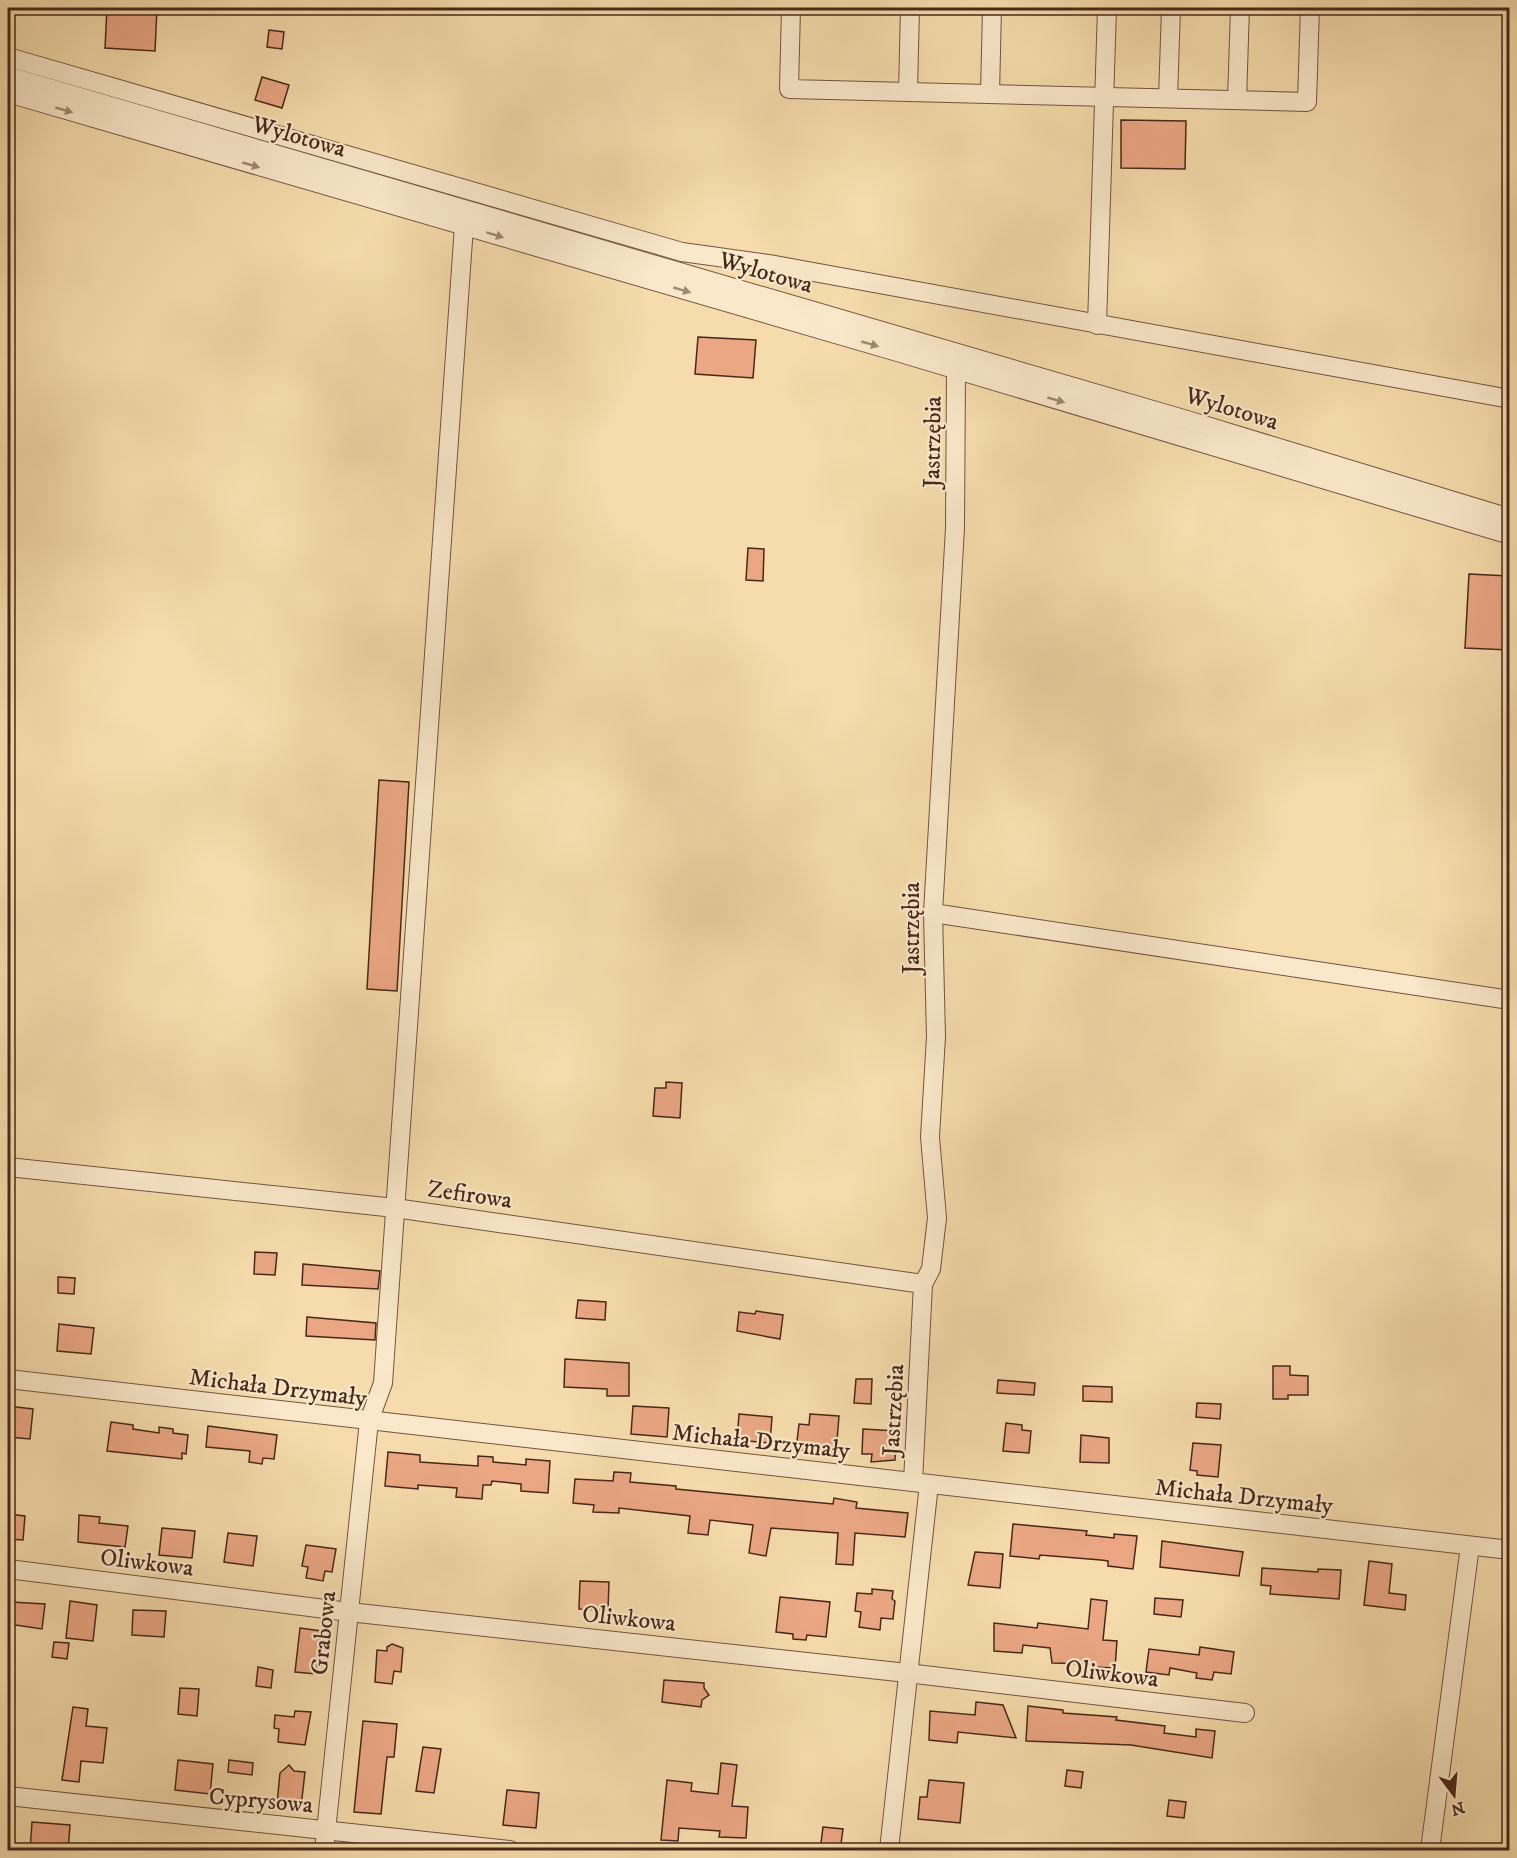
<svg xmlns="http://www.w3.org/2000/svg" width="1517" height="1858" viewBox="0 0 1517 1858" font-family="'IM FELL DW Pica',serif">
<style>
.building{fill:#eba784;stroke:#48281c;stroke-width:1.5}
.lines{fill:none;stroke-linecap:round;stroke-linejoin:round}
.minor-casing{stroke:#745540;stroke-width:20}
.minor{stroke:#f9e8c9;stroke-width:18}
.oneway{fill:#a08872}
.labels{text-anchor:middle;stroke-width:4.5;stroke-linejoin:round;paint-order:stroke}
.street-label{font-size:24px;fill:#48281c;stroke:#f9e8c9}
</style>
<rect width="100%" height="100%" fill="#f6dcac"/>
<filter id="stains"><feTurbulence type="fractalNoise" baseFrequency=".00333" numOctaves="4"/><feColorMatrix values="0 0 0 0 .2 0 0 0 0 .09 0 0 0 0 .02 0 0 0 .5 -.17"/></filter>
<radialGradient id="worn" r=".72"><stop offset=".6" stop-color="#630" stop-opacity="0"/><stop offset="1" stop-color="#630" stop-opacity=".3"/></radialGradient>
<g class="building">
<polygon points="107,8 157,8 155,51 105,48"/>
<polygon points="269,30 284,32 282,49 267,47"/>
<polygon points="262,77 289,85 282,108 255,100"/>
<polygon points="1121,120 1186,121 1185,169 1121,168"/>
<polygon points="698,337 756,340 753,378 695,374"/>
<polygon points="748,548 764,549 763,581 746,580"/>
<polygon points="1469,574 1509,576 1509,650 1465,648"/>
<polygon points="379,780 409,782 397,991 367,989"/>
<polygon points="666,1082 682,1083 680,1118 653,1116 655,1088 666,1088"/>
<polygon points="255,1252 277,1253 275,1275 254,1274"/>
<polygon points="303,1264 380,1271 378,1289 302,1285"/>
<polygon points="58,1277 75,1278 74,1294 58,1293"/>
<polygon points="578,1300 606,1302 605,1320 576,1318"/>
<polygon points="756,1311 783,1315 780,1339 737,1331 739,1312 755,1314"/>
<polygon points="307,1317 376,1323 375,1340 306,1336"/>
<polygon points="59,1324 94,1328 91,1354 57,1351"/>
<polygon points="565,1359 629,1363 629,1396 607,1396 607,1389 564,1387"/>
<polygon points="1273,1366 1290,1366 1290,1375 1308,1376 1308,1395 1288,1395 1288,1399 1273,1399"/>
<polygon points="856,1379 872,1379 871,1404 854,1403"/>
<polygon points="998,1380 1035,1383 1034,1395 997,1393"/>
<polygon points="1083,1386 1112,1387 1112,1402 1083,1401"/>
<polygon points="1197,1403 1221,1404 1220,1419 1196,1417"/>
<polygon points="8,1406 33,1409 30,1439 8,1437"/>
<polygon points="633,1406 669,1408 667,1437 631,1434"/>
<polygon points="739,1414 772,1417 770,1443 737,1440"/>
<polygon points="810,1414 839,1416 836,1453 796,1450 799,1424 809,1425"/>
<polygon points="111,1422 133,1425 133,1429 159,1433 159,1427 173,1429 173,1433 188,1435 186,1454 182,1453 182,1459 107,1451"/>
<polygon points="1006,1423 1022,1425 1022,1430 1031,1431 1029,1453 1003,1451"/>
<polygon points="208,1426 277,1435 274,1459 263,1458 262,1464 249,1462 250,1451 206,1447"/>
<polygon points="863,1429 897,1431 895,1460 871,1462 872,1454 862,1454"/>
<polygon points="1081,1435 1109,1438 1109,1463 1080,1462"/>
<polygon points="1193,1443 1221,1445 1218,1477 1197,1475 1197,1471 1190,1470"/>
<polygon points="388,1452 420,1455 420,1462 478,1466 478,1456 493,1457 493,1462 526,1465 526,1459 550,1461 548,1493 521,1491 521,1484 492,1481 491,1485 483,1485 482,1499 456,1497 457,1488 418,1485 418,1489 385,1486"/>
<polygon points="614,1472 631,1473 630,1482 676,1486 676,1489 833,1504 834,1498 857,1502 856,1508 908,1513 905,1537 855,1533 853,1565 836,1564 838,1533 771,1528 766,1556 749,1553 753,1525 710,1520 708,1535 688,1533 690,1516 619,1508 619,1513 593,1512 594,1505 573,1503 575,1479 613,1481"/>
<polygon points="8,1514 25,1516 23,1540 8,1539"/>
<polygon points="79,1515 100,1517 99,1523 128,1526 125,1547 78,1542"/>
<polygon points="1013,1524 1087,1531 1086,1535 1114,1538 1114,1534 1137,1536 1133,1569 1108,1566 1108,1561 1101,1560 1040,1555 1039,1559 1010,1556"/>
<polygon points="162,1528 195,1531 192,1558 159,1555"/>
<polygon points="228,1533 257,1536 253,1566 224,1562"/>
<polygon points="1162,1541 1243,1552 1239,1576 1160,1567"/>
<polygon points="306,1545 336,1549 332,1572 325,1571 323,1581 306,1578 308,1567 302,1566"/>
<polygon points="975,1552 1003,1554 1000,1588 968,1585"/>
<polygon points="1369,1561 1392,1564 1389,1593 1406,1595 1405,1610 1364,1605"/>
<polygon points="1262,1568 1318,1572 1318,1569 1341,1570 1339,1599 1270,1594 1271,1586 1261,1585"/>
<polygon points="580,1581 609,1582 608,1610 579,1609"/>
<polygon points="872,1589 893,1591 892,1599 895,1601 893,1619 881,1618 880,1630 859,1627 861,1612 855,1611 857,1593 872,1594"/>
<polygon points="780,1597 830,1602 826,1637 807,1635 806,1640 793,1639 793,1634 776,1632"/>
<polygon points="1155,1598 1183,1600 1181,1617 1154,1614"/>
<polygon points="1091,1599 1107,1601 1103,1640 1117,1641 1115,1668 1095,1667 1095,1664 1052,1663 1050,1648 1023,1645 1022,1653 994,1651 994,1623 1037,1628 1038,1623 1088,1629"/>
<polygon points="70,1601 97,1605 93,1641 66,1638"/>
<polygon points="11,1602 45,1604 42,1629 9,1624"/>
<polygon points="133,1610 166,1611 164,1637 132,1635"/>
<polygon points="300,1628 321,1631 316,1674 295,1672"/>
<polygon points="54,1642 69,1643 67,1659 52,1657"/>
<polygon points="392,1644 403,1648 401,1672 394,1671 392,1684 375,1682 377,1650 387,1651 387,1647"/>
<polygon points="1200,1647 1234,1652 1231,1674 1214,1672 1212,1680 1196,1678 1197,1673 1170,1668 1169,1675 1146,1672 1149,1649 1199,1655"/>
<polygon points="258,1667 273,1670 271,1688 256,1686"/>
<polygon points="664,1680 704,1683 704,1688 709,1695 702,1700 701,1707 662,1702"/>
<polygon points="180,1688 199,1689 197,1716 178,1714"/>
<polygon points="976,1702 1003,1705 1016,1738 958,1732 957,1743 929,1740 930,1711 975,1715"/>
<polygon points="1028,1706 1063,1710 1063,1713 1117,1717 1116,1720 1165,1726 1164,1733 1196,1737 1196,1729 1215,1731 1212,1758 1131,1745 1026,1741"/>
<polygon points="73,1707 88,1709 86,1726 107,1728 103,1763 81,1761 79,1782 62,1780"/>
<polygon points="295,1711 311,1712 305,1745 278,1742 279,1729 274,1728 275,1715 294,1717"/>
<polygon points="363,1721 397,1724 394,1757 387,1757 381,1814 354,1812"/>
<polygon points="423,1747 441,1749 434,1793 416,1791"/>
<polygon points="178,1760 213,1764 210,1794 175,1790"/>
<polygon points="229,1760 253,1763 252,1775 228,1772"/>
<polygon points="721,1763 737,1765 732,1806 748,1807 746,1838 719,1837 720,1831 679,1828 678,1841 661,1840 667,1780 692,1783 691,1791 718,1794"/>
<polygon points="289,1765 294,1771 305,1772 301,1807 277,1804 280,1773"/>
<polygon points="1067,1770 1083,1772 1081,1788 1065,1786"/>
<polygon points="929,1780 964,1783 960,1823 918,1819 920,1797 927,1797"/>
<polygon points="507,1790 539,1793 536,1828 503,1825"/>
<polygon points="1169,1800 1186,1802 1184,1818 1167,1816"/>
<polygon points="32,1822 70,1825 68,1851 30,1851"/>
<polygon points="823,1827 843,1829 840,1851 820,1851"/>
</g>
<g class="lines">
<g class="minor-casing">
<g id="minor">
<polyline points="791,8 789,89 1307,102 1310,8"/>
<polyline points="8,57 682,252 775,265 1510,399"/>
<polyline points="8,76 1187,420 1510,518"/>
<polyline points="908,92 910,8"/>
<polyline points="8,93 894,351 1510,535"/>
<polyline points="990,94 992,8"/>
<polyline points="1168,98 1171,8"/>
<polyline points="1237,100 1240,8"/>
<polyline points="1097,325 1107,8"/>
<polyline points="933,913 1510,1000"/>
<polyline points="8,1167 395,1208 923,1284"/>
<polyline points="8,1379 1510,1550"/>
<polyline points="913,1482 923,1284 931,1269 937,1218 930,1137 936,1037 933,913 955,528 956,371"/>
<polyline points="8,1569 349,1612 907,1673 1245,1713"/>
<polyline points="8,1796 510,1850"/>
<polyline points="324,1850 369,1421 383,1383 464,226"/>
<polyline points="889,1850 929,1484"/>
<polyline points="1430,1850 1470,1546"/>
</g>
</g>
<use href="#minor" class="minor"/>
</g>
<defs><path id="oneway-solid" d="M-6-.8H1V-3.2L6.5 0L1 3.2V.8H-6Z" transform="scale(1.5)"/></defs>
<g class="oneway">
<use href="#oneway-solid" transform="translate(64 110) rotate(16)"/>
<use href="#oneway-solid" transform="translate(251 165) rotate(16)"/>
<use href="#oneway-solid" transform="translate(495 235) rotate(17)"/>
<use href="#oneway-solid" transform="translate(682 290) rotate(16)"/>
<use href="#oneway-solid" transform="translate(870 344) rotate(16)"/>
<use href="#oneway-solid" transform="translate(1056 400) rotate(16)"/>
</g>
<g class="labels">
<g class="street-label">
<text transform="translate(299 136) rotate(16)" y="8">Wylotowa</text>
<text transform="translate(766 272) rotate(16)" y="8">Wylotowa</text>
<text transform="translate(1232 408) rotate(17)" y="8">Wylotowa</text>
<text transform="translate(932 442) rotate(-89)" y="8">Jastrzębia</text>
<text transform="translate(911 928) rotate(-90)" y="8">Jastrzębia</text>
<text transform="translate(470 1194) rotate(8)" y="8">Zefirowa</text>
<text transform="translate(278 1387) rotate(7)" y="8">Michała Drzymały</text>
<text transform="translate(893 1410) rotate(-87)" y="8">Jastrzębia</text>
<text transform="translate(761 1441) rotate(6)" y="8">Michała Drzymały</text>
<text transform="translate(1244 1496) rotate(6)" y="8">Michała Drzymały</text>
<text transform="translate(147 1562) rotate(7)" y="8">Oliwkowa</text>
<text transform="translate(629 1618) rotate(6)" y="8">Oliwkowa</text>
<text transform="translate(323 1633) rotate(-84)" y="8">Grabowa</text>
<text transform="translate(1112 1673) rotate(7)" y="8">Oliwkowa</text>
<text transform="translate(261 1800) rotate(5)" y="8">Cyprysowa</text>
</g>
</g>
<rect width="1517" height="1858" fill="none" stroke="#f6dcac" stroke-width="30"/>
<rect x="9" y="9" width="1499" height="1840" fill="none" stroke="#48281c" stroke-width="3"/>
<rect x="15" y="15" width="1487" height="1828" fill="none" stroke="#48281c" stroke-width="1.5"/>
<g transform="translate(1454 1795) rotate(164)" stroke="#f9e8c9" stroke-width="4.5" paint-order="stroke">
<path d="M0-4.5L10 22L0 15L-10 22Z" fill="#48281c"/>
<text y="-9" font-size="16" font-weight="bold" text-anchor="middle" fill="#48281c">N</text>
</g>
<rect width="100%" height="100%" filter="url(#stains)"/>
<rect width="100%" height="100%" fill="url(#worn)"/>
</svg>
